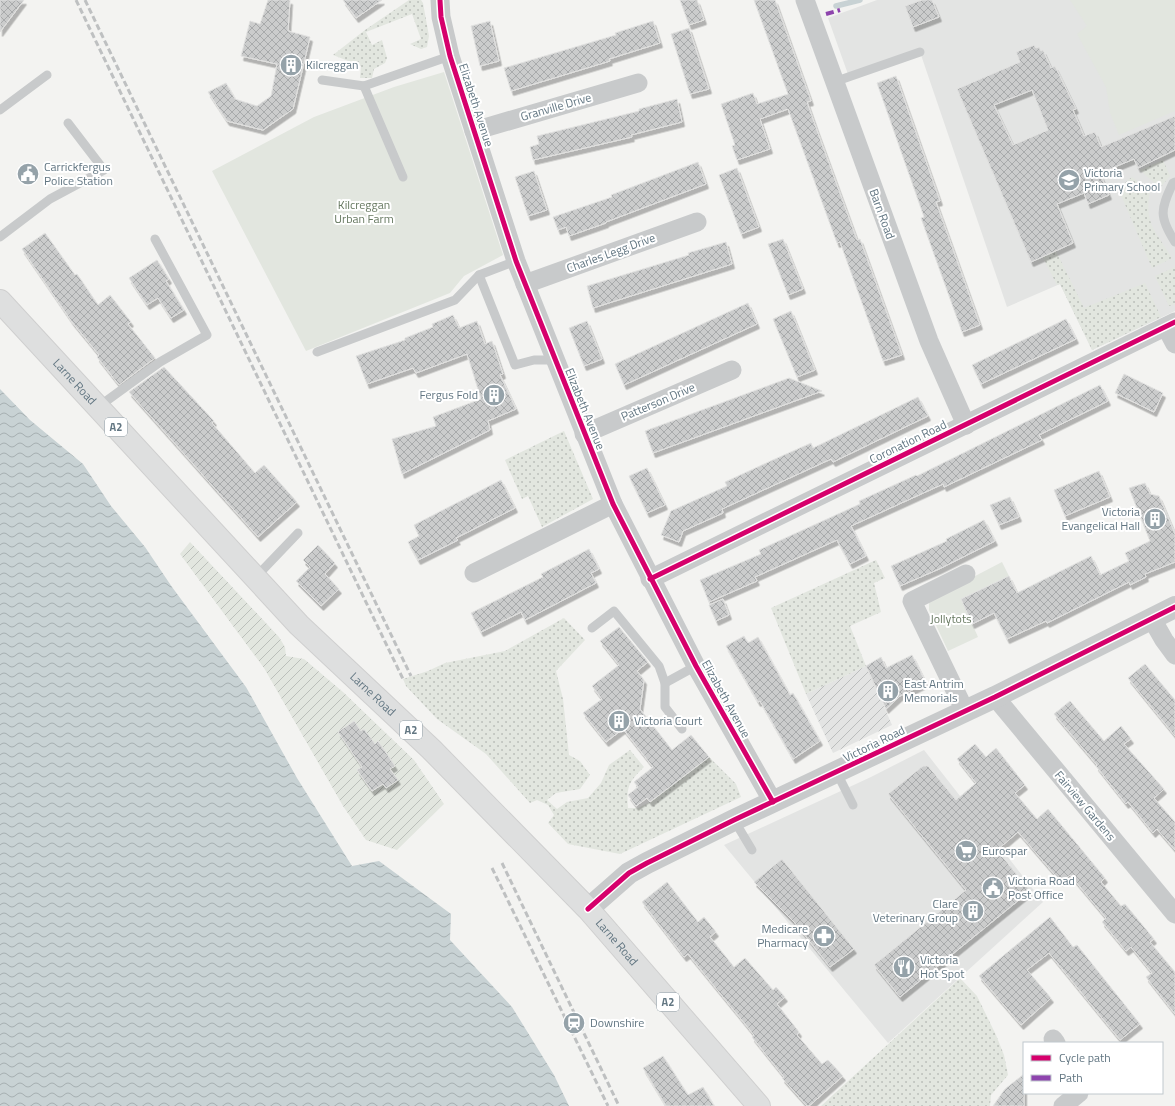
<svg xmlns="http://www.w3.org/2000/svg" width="1175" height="1106" viewBox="0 0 1175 1106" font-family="'Titillium Web',sans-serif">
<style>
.built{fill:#e3e4e3}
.industrial{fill:url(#industrial-furrows)}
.grass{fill:url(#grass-dots)}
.park{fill:#e2e6df}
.garden{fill:url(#garden-furrows)}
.water{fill:url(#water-waves)}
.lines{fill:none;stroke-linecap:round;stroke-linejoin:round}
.stream{stroke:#c8d2d4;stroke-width:5.5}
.building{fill:url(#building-cross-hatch);stroke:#e2e2e1;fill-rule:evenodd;filter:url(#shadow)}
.primary-casing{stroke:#cfcfcf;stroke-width:24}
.service{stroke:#c8cacb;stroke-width:9}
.minor{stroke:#c8cacb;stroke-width:19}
.tertiary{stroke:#c8cacb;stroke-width:22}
.primary{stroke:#dedfdf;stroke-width:22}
.rail{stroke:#bec0c1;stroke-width:3;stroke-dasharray:6 3;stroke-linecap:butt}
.quiet{stroke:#8e44ad;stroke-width:4;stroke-dasharray:8 4;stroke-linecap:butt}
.cycleway-casing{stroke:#fff;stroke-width:8}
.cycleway{stroke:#d6006c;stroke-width:5}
.labels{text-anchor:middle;stroke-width:4;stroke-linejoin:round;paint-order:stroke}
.shield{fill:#fff;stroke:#919fa8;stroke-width:1}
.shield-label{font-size:11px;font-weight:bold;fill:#627682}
.poi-label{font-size:12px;fill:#627682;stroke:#fff;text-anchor:start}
.street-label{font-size:12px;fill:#627682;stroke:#fff}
.park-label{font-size:12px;fill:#677961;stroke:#fff}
</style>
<defs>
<pattern id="industrial-furrows" width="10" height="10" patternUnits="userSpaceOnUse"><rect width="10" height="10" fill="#e3e4e3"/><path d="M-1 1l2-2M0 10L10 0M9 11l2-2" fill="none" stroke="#bbbdbd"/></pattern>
<pattern id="grass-dots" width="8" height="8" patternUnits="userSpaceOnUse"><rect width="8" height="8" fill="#e2e6df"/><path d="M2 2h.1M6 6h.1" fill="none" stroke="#bbbfba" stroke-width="1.8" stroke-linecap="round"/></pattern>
<pattern id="garden-furrows" width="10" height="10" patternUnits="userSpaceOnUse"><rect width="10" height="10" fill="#e2e6df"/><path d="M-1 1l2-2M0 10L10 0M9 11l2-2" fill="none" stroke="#bbbfba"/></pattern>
<pattern id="water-waves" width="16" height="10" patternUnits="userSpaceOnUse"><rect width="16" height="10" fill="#c8d2d4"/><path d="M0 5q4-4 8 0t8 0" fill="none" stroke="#a6afb1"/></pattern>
<pattern id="building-cross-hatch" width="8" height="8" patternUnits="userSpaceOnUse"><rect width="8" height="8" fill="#cbcccc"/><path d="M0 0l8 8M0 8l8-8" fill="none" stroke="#a8aaab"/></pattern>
<filter id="shadow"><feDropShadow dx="2.5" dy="4.5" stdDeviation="0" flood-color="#0004"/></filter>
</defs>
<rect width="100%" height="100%" fill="#f3f3f1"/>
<g class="built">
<polygon points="877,0 1175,0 1175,311 1092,350 1060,284 1007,307 920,52 849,77 828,18"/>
<polygon points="924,750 1043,902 888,1043 724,845 871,777"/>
</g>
<polygon class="industrial" points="866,666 892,725 833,753 806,694"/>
<g class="grass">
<polygon points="409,0 421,0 423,3 429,36 427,47 421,49 410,44 421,39 412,14 366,32 372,45 382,40 387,58 385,63 374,69 372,78 360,78 361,66 333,55 365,30"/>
<polygon points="1163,160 1170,176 1160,188 1140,170"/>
<path d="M1132,177L1150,190C1144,224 1155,230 1172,258L1152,268L1118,188Z"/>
<polygon points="1056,251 1084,308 1145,283 1161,317 1092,350 1060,284 1057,285 1044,260 1043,257"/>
<polygon points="1175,267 1175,304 1169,306 1155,276"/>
<polygon points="564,431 593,499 542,527 528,496 522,499 505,460"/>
<polygon points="876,560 885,578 874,583 881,612 850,626 866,666 806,694 771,608"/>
<path d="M564,618L585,640L556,671L563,699L569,755L580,761L590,775L580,789L556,793L547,800L557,809L567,802L588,798L601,783L609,765L630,750L644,767C629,782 626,786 628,808H638L650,802L709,757L736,784L741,797L620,854L568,844L548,823L554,815L548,805L537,800L530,803L486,754L437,719L406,686L403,679L428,671L445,663L505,651Z"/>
<polygon points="960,978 977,996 996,1035 1004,1055 1008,1075 991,1095 990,1106 821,1106"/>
</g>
<g class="park">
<polygon points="1070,0 1175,0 1175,111 1119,135 1110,113 1106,87 1077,34 1087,26"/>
<polygon points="444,72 503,255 464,276 450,293 306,351 212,171 314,117 394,87"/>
<polygon points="1002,562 1009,576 961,599 978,637 948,651 929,610 929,603 935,597"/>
</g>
<polygon class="garden" points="190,542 279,637 285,647 286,656 304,659 343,692 414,760 444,804 397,850 366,840 343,806 264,668 180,554"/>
<polygon class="water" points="0,389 30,420 83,464 111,506 145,547 172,587 246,687 297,778 352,866 379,861 451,914 450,940 512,1007 554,1075 569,1106 0,1106"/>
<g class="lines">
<polyline class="stream" points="836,6 860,0"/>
</g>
<g class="building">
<polygon points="0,0 24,0 0,32"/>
<polygon points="268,0 290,0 288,31 310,37 293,109 263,130 227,121 208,92 226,83 235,99 257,106 271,96 277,64 241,56 250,21 260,24"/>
<polygon points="343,0 382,0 356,18"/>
<polygon points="680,0 697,0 704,20 689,25"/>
<polygon points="754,0 775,0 811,101 807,102 815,125 857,240 860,239 902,355 883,361 840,242 837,243 788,109 760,119 770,149 737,160 732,146 735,145 721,104 753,93 757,104 788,94"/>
<polygon points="922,0 932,0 939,17 913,27 905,6"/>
<polygon points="490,21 499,61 480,66 471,26"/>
<polygon points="653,21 660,43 609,59 610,61 511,91 504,68 616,35 615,33"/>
<polygon points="689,28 709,89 690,94 671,34"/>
<path d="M1034,45L1036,48L1039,47L1041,51L1043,50L1051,68L1055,66L1076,109L1073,110L1084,136L1095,132L1101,147L1175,116V150L1138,168L1134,159L1100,173L1109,195L1088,204L1084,193L1057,204L1073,243L1031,262L957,89L1020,62L1016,52ZM1032,90L1048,130L1013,145L994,105Z"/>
<polygon points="896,76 940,201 936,202 980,325 962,332 921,218 924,217 877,83"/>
<polygon points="677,99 682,122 631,135 632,137 533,160 530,147 539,144 537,136 639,111 639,109"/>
<polygon points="698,162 706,184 606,222 606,223 569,236 566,227 558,230 553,217 612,197 611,195"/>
<polygon points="737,168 759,227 741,234 719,175"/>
<polygon points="534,171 547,210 528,216 515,177"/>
<polygon points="45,233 75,275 77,274 98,305 110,295 131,322 128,324 155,358 119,385 97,357 99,355 72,322 22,249"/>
<polygon points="783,239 803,289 788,295 768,244"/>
<polygon points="726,242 732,264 593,308 587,286 689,255 688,253"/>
<polygon points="157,260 169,279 166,281 184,310 171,318 158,298 147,305 129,278"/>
<polygon points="748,303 757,324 624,385 615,364"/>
<polygon points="791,311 815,370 797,377 773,319"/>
<polygon points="453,315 459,328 477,321 485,344 492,341 503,374 500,375 516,409 488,421 490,430 402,474 392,439 436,426 433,417 481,399 467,354 416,373 413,368 367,384 356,356 405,340 405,338 433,327 432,324"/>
<polygon points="1066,319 1076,339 981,384 972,365"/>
<polygon points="587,321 602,359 584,366 569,328"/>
<polygon points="164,367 214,421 212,423 255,473 264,465 297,502 258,537 129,392"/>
<polygon points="1124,374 1163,393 1154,412 1115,393"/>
<polygon points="789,378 822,391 653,453 645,431"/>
<polygon points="1100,385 1108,401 1039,435 1042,440 944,487 943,484 851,526 866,556 850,564 837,540 755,577 757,581 709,602 700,580 761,554 759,550 860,504 859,501 916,475 917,476"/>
<polygon points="918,397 928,416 833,462 831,459 722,509 723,513 683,531 679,542 661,535 671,511 727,486 725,482 775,459 811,443 813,448"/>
<polygon points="647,468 665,505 647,513 629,476"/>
<polygon points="1099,471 1110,497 1065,516 1054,490"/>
<polygon points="501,480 515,508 456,538 458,540 418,560 408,542 419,536 414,525"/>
<polygon points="1145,483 1150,494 1159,496 1175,534 1175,562 1145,574 1146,577 1130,585 1129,582 1047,623 1046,621 1007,639 994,613 972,624 961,599 1009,576 1017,593 1091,556 1100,575 1129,561 1125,553 1150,541 1129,488"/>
<polygon points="1010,497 1019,517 999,525 990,505"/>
<polygon points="984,520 995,541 939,569 900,586 891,566 947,541 946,539"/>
<polygon points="318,545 335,563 325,574 339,589 321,606 296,581 310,567 303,560"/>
<polygon points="589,549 599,569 591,573 596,583 525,620 521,612 481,632 471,613 543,577 541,574"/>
<polygon points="723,599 729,615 716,621 709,605"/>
<polygon points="619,627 648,662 637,671 644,680 640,709 672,750 691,735 709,757 650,802 647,798 636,806 628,795 638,787 634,782 653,767 623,729 606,742 583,713 602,699 592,686 619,665 600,641"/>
<polygon points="744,636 748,643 758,637 790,695 793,693 820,741 793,759 760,701 758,702 726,646"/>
<polygon points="912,655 926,683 900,696 886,709 866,666 881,657 886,668"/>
<polygon points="1145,664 1175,700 1175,736 1128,678"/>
<polygon points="1070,701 1104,741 1121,726 1131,739 1124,744 1164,789 1154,798 1175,822 1175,850 1157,829 1153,833 1128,802 1126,804 1096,766 1097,765 1054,714"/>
<polygon points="354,721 361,731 364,729 375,744 378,741 395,766 390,769 398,780 386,788 383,784 372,791 357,770 362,767 338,732"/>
<polygon points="975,744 986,757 996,748 1025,785 1015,793 1037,819 1048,809 1105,878 1101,882 1121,906 1125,904 1154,939 1150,942 1175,972 1175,1014 1146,977 1152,973 1131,947 1126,951 1102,922 1106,918 1070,875 1061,882 1018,832 997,850 1030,891 900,997 874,965 966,890 888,794 923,766 928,766 956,800 976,783 957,759"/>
<polygon points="782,859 854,949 830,967 795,923 754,882"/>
<polygon points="667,882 698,922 704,917 716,932 710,937 734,967 745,958 773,990 776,987 785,997 777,1004 799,1032 797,1035 822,1064 828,1060 843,1076 809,1106 807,1106 782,1078 784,1077 752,1037 754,1035 688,954 684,957 642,902"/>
<polygon points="1050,917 1073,947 1077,945 1140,1024 1120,1040 1049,953 1027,970 1051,998 1021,1025 979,976"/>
<polygon points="663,1056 688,1095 703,1087 714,1106 666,1106 643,1068"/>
<polygon points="1024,1074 1024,1106 993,1106 1005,1089"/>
</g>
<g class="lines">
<g class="primary-casing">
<g id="primary">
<path id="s1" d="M0,301L299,625L431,749L588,909L759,1106"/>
</g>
</g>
<g class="service">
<polyline points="322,80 364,86 450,56"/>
<polyline points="834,82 920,52"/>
<polyline points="364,86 403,177"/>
<polyline points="0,110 47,75"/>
<path d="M1175,182L1173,183C1160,210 1159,217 1175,242"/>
<polyline points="0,237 50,199 104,170 68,123"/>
<polyline points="479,275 515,365 534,360 555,360"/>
<polyline points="317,352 455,300 479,275 516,261"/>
<polyline points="98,407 160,362 207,335 155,239"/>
<polyline points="256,577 298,533"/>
<polyline points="592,628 614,611 659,666 665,683 665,707 682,729"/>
<polyline points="665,683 696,666"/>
<polyline points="837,773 853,805"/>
<polyline points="734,820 752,850"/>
</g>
<g class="minor">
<polyline points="440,0 441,17 450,56 516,261 613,504 696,666 773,802"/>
<polyline points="805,0 929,341 966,425"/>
<polyline points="474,131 638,83"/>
<polyline points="525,284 697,222"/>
<polyline points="1166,327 1175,344"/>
<polyline points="584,434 732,370"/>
<polyline points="474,573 613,504"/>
<polyline points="650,579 1175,322"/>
<polyline points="1152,619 1164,640 1175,655"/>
<polyline points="995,697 1175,914"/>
<polyline points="965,711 912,601 966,574"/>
<polyline points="1053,1039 1056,1043"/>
<polyline points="1063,1106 1079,1093"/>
</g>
<polyline class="tertiary" points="588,909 629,873 647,863 734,820 995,697 1175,607"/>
<use href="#primary" class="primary"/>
<g class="rail">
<polyline points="76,0 403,679"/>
<polyline points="85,0 411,676"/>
<polyline points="502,863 619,1106"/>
<polyline points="492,868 608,1106"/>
</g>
<polyline class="quiet" points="826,14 840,10"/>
<g class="cycleway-casing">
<g id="cycleway">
<polyline points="440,0 441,17 450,56 516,261 613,504 696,666 773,802"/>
<polyline points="650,579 1175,322"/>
<polyline points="588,909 629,873 647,863 734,820 995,697 1175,607"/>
</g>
</g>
<use href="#cycleway" class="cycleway"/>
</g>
<defs>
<g id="building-disc" transform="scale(1.15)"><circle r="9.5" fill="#95a2a9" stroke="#fff"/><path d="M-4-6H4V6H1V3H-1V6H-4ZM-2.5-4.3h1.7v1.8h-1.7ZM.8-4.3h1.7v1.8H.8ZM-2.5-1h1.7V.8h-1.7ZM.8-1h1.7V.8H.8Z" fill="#fff"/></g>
<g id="civic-disc" transform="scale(1.15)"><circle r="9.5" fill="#95a2a9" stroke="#fff"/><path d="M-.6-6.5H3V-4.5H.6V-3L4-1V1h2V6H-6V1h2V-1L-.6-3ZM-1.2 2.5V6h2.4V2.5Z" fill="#fff"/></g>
<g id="school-disc" transform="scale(1.15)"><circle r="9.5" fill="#95a2a9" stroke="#fff"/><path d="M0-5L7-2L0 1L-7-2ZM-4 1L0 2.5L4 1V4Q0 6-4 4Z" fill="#fff"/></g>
<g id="supermarket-disc" transform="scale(1.15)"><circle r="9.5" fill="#95a2a9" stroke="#fff"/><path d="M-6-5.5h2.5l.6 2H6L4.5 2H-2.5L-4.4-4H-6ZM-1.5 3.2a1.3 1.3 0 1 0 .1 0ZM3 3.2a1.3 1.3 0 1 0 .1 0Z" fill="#fff"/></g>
<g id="pharmacy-disc" transform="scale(1.15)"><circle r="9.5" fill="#95a2a9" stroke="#fff"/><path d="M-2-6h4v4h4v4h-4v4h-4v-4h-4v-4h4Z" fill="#fff"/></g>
<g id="restaurant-disc" transform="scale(1.15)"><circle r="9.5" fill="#95a2a9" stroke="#fff"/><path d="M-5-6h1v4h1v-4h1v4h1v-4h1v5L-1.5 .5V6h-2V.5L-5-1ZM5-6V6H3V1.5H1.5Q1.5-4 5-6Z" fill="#fff"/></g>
<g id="station-disc" transform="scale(1.15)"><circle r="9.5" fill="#95a2a9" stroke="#fff"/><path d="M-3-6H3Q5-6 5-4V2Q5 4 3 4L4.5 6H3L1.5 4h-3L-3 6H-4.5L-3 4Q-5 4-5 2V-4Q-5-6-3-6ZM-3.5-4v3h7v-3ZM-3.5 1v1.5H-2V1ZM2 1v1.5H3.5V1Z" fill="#fff"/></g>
</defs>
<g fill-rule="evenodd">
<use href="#building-disc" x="291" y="65"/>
<use href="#civic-disc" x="28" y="174"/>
<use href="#school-disc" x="1069" y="180"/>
<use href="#building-disc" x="494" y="395"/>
<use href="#building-disc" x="1155" y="519"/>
<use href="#building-disc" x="888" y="691"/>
<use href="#building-disc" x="619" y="721"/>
<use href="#supermarket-disc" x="966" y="851"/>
<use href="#civic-disc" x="993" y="888"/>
<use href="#building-disc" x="973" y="911"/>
<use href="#pharmacy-disc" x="824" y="936"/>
<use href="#restaurant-disc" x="904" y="967"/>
<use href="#station-disc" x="574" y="1023"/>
</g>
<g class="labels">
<g class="shield">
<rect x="105" y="418" width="22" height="18" rx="3"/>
<rect x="400" y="721" width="22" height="18" rx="3"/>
<rect x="657" y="993" width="22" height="18" rx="3"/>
</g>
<g class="shield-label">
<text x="116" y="431">A2</text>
<text x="411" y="734">A2</text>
<text x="668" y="1006">A2</text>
</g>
<g class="poi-label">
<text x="306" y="69">Kilcreggan</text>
<text x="44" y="171">Carrickfergus<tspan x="44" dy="14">Police Station</tspan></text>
<text x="1084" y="177">Victoria<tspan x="1084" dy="14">Primary School</tspan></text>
<text x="478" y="399" text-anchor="end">Fergus Fold</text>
<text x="1140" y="516" text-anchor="end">Victoria<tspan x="1140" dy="14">Evangelical Hall</tspan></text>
<text x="904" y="688">East Antrim<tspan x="904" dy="14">Memorials</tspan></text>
<text x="634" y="725">Victoria Court</text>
<text x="982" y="855">Eurospar</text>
<text x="1008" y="885">Victoria Road<tspan x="1008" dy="14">Post Office</tspan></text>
<text x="958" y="908" text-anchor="end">Clare<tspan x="958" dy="14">Veterinary Group</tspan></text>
<text x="808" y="933" text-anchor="end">Medicare<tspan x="808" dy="14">Pharmacy</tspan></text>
<text x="920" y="964">Victoria<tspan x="920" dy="14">Hot Spot</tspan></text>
<text x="590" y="1027">Downshire</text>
</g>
<g class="street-label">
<text transform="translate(476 105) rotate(72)" y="4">Elizabeth Avenue</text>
<text transform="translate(556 107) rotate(-16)" y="4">Granville Drive</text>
<text transform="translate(882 214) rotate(70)" y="4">Barn Road</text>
<text transform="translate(611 253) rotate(-20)" y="4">Charles Legg Drive</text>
<text dy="4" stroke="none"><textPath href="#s1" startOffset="110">Larne Road</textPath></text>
<text transform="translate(658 402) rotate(-23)" y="4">Patterson Drive</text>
<text transform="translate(585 409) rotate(68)" y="4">Elizabeth Avenue</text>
<text transform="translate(908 442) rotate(-26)" y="4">Coronation Road</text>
<text dy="4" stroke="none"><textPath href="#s1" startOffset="542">Larne Road</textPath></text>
<text transform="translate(726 699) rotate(61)" y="4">Elizabeth Avenue</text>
<text transform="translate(874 744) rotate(-26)" y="4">Victoria Road</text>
<text transform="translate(1085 806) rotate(50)" y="4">Fairview Gardens</text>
<text dy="4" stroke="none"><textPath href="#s1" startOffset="890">Larne Road</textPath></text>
</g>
<g class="park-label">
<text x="364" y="209">Kilcreggan<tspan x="364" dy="14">Urban Farm</tspan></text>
<text x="951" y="623">Jollytots</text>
</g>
</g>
<rect x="1023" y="1042" width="140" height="52" fill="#ffffff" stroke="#c0c8cd"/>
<rect x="1031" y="1055" width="20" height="6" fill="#d6006c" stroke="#c0c8cd"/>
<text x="1059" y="1062" font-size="12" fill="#627682">Cycle path</text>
<rect x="1031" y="1075" width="20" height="6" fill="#8e44ad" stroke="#c0c8cd"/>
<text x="1059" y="1082" font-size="12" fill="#627682">Path</text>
</svg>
